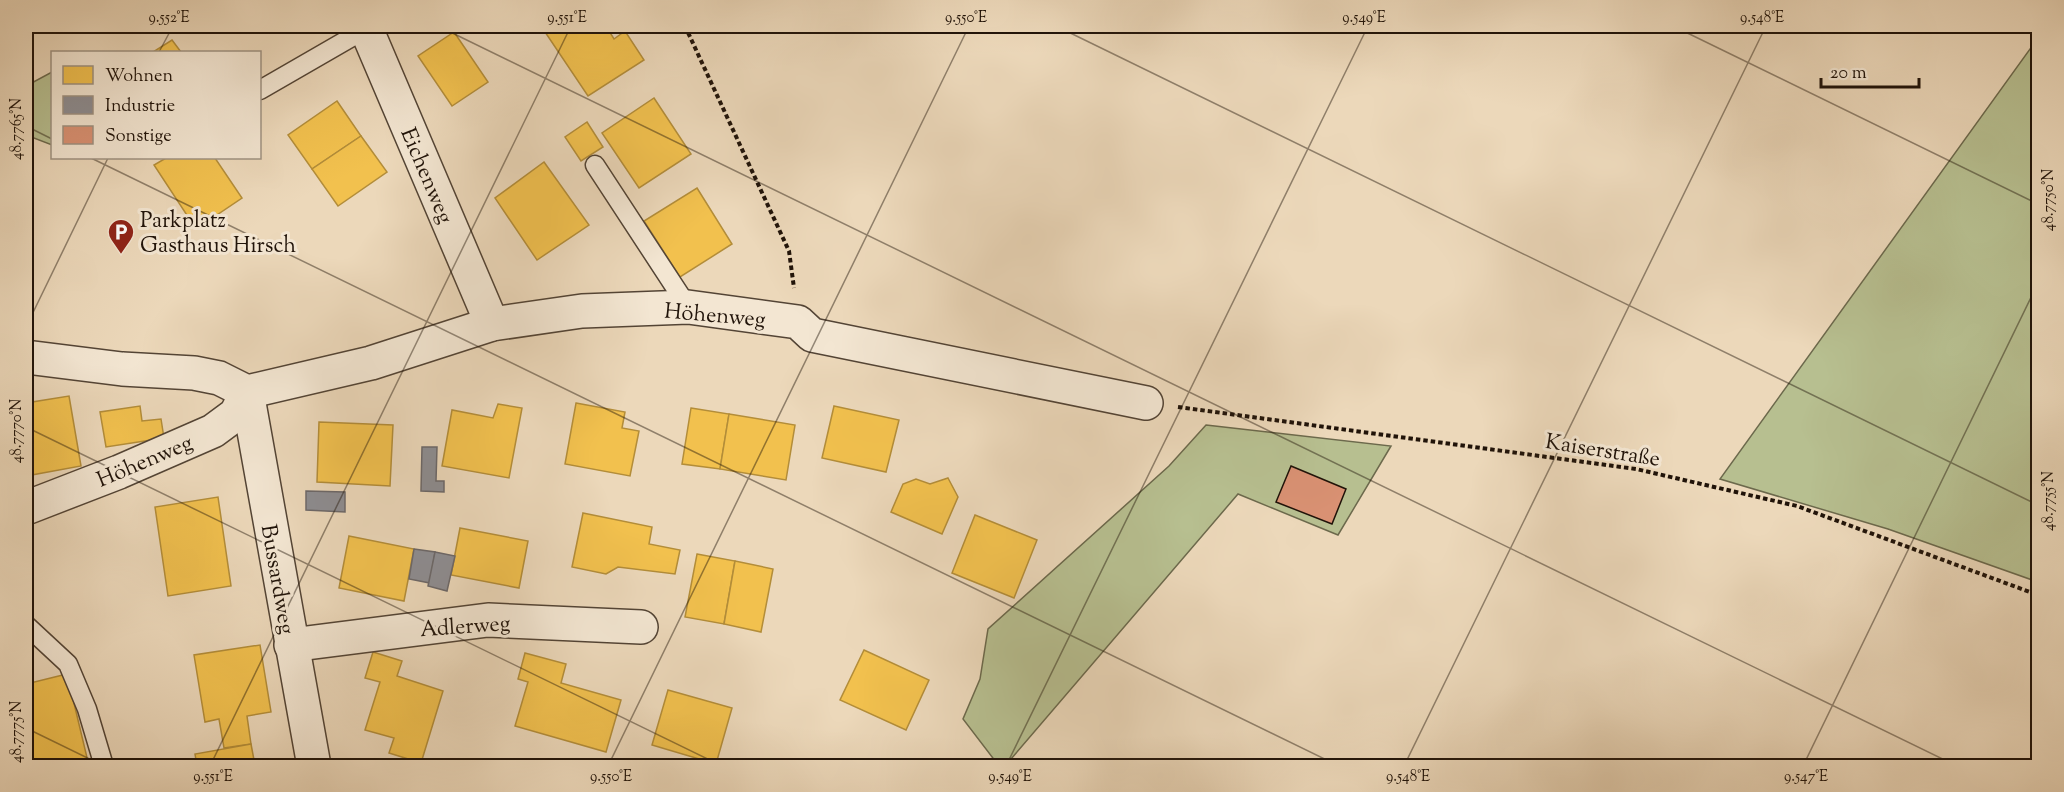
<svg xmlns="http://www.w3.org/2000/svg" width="2064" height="792" viewBox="0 0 2064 792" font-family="'Sorts Mill Goudy',serif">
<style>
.green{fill:#b7bf90;stroke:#6c694c;stroke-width:1.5}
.homes{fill:#f2c14e;stroke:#b38d39;stroke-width:1.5}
.industry{fill:#8d8d92;stroke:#6c6869;stroke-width:1.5}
.building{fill:#d99173;stroke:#201309;stroke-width:1.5}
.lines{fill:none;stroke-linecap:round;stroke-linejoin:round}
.lane-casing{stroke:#534435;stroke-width:21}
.street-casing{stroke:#534435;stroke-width:36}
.path{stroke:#201309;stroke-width:4;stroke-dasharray:4.5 3;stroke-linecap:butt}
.lane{stroke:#f3e6d2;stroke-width:18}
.street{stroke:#f3e6d2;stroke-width:33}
.ticks{fill:none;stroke:#201309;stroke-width:1.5;stroke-opacity:0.45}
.labels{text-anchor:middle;stroke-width:6;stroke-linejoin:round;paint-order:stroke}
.street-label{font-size:22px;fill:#201309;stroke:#f3e6d2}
.poi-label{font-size:22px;fill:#201309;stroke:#f3e6d2;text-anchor:start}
.neatline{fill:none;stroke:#201309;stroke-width:2}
.ticks-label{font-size:15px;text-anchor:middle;fill:#201309}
</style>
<rect width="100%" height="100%" fill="#ecd8ba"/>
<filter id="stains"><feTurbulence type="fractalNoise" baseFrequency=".00333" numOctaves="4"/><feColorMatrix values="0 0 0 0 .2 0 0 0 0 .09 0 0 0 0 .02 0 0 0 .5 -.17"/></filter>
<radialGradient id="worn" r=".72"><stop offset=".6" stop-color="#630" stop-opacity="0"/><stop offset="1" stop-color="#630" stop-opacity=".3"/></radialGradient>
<g class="green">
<polygon points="2038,38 2038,582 1888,529 1720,479"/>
<polygon points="52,72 52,145 26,135 26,86"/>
<polygon points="1206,425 1391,446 1338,535 1238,494 1005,766 999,766 963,719 980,679 988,629 1169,466"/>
</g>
<g class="homes">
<polygon points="541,26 606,26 614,39 625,31 644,60 588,96"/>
<polygon points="454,32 488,82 452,106 418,56"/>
<polygon points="172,40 181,52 153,52"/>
<polygon points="654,98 691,154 639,188 602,133"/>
<polygon points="337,101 361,136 312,169 288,135"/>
<polygon points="587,122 603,147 581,161 565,137"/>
<polygon points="361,136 387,172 338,206 312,169"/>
<polygon points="166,158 215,158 242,198 196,229 154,165"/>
<polygon points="544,162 589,225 537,260 495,198"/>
<polygon points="697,188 732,244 680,277 644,221"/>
<polygon points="69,396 81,466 26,476 26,403"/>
<polygon points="576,403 625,412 622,428 639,431 630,476 565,464"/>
<polygon points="498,404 522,408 509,478 442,466 452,410 493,418"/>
<polygon points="140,406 142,421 161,419 164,438 106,447 100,412"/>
<polygon points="834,406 899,420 886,472 822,458"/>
<polygon points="691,408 729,414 720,469 682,464"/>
<polygon points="729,414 795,425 786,480 720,469"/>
<polygon points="319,422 393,425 390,486 317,482"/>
<polygon points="948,478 958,497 942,534 891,512 903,484 916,479 930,484"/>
<polygon points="218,497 231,586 168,596 155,507"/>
<polygon points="583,513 652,527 649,544 680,550 675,574 618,567 606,574 572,567"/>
<polygon points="975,515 1037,540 1014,598 952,573"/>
<polygon points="460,528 528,541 519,588 451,575"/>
<polygon points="349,536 414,549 404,601 339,588"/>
<polygon points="697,554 735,561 724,624 685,617"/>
<polygon points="735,561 773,569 761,632 724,624"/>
<polygon points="260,645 271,712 247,716 251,744 224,748 219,719 205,722 194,655"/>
<polygon points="864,650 929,680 906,730 840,700"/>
<polygon points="373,652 402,661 397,676 443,691 421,763 389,753 394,738 365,730 380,682 365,678"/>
<polygon points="525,653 566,664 561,683 621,700 606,752 515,726 528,682 518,679"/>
<polygon points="67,674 89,766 26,766 26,684"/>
<polygon points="668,690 732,708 716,764 652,745"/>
<polygon points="251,744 254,760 238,763 239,766 197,766 195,754"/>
</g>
<g class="industry">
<polygon points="422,447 437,447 436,481 444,481 444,492 421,491"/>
<polygon points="306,491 345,492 345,512 306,510"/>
<polygon points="414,549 435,552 430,583 409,579"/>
<polygon points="435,552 455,556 447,591 428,586"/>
</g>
<polygon class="building" points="1291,466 1346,489 1332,524 1276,502"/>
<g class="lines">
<g class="lane-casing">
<g id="lane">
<polyline points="260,90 371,26"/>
<polyline points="595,165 688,307"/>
<polyline points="26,625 68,664 87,709 104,766"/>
</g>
</g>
<g class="street-casing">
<g id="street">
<polyline points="365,26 492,324"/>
<polyline points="26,357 122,369 194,373 219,378 247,392 371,363 492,324 582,311 688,307 798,322 812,335 1146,403"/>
<polyline points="247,392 314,766"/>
<polyline points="26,508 119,472 213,431 236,414 247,392"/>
<polyline points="291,645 488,620 641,627"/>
</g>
</g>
<g class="path">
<polyline points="685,26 789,251 794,288"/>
<polyline points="1178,407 1636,469 1797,506 2038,595"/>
</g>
<use href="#lane" class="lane"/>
<use href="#street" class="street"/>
</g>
<path class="ticks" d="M438,26L1957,766M1056,26L2038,505M1673,26L2038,204M159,52L173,26M26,126L52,139M91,158L1339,766M26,327L108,158M26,427L722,766M26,728L104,766M210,766L571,26M608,766L969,26M1006,766L1368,26M1404,766L1766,26M1803,766L2038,283"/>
<defs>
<g id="parking-pin" transform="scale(1.35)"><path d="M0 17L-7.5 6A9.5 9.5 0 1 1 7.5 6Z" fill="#8f2418" stroke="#f3e6d2"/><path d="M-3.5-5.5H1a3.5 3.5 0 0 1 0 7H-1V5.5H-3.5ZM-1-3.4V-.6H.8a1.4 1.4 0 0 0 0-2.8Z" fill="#fff"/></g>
</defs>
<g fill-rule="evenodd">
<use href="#parking-pin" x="121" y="232"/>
</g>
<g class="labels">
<g class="street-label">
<text transform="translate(428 175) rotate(67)" y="8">Eichenweg</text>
<text transform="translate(715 314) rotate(5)" y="8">Höhenweg</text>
<text transform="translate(1603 449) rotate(9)" y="8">Kaiserstraße</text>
<text transform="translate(144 460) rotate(-23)" y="8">Höhenweg</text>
<text transform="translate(279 579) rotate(80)" y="8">Bussardweg</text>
<text transform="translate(465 625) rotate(-4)" y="8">Adlerweg</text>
</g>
<g class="poi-label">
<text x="140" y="227">Parkplatz<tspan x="140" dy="25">Gasthaus Hirsch</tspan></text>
</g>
</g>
<rect width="2064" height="792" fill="none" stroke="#ecd8ba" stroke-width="66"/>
<rect x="51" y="51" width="210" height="108" fill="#f3e6d2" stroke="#9f9282" stroke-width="1.5"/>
<rect x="63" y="66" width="30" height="18" fill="#f2c14e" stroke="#9f9282" stroke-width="1.5"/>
<text x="105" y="81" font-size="18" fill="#201309">Wohnen</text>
<rect x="63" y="96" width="30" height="18" fill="#8d8d92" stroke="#9f9282" stroke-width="1.5"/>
<text x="105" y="111" font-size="18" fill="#201309">Industrie</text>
<rect x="63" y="126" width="30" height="18" fill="#d99173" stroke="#9f9282" stroke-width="1.5"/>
<text x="105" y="141" font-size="18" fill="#201309">Sonstige</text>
<path d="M1821 78v9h98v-9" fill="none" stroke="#201309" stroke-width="3"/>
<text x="1830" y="78" font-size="18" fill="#201309" stroke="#f3e6d2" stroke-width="4.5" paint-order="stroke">20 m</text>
<rect x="33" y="33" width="1998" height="726" class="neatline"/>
<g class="ticks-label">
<text x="169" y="22">9.552°E</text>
<text x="567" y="22">9.551°E</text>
<text x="966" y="22">9.550°E</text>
<text x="1364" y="22">9.549°E</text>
<text x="1762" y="22">9.548°E</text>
<text transform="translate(16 129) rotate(-90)" y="5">48.7765°N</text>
<text transform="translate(2048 200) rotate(-90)" y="5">48.7750°N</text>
<text transform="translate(16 431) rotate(-90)" y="5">48.7770°N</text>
<text transform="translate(2048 501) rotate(-90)" y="5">48.7755°N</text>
<text transform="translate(16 732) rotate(-90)" y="5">48.7775°N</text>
<text x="213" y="781">9.551°E</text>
<text x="611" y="781">9.550°E</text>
<text x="1010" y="781">9.549°E</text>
<text x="1408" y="781">9.548°E</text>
<text x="1806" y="781">9.547°E</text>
</g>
<rect width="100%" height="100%" filter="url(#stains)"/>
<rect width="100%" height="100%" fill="url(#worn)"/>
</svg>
